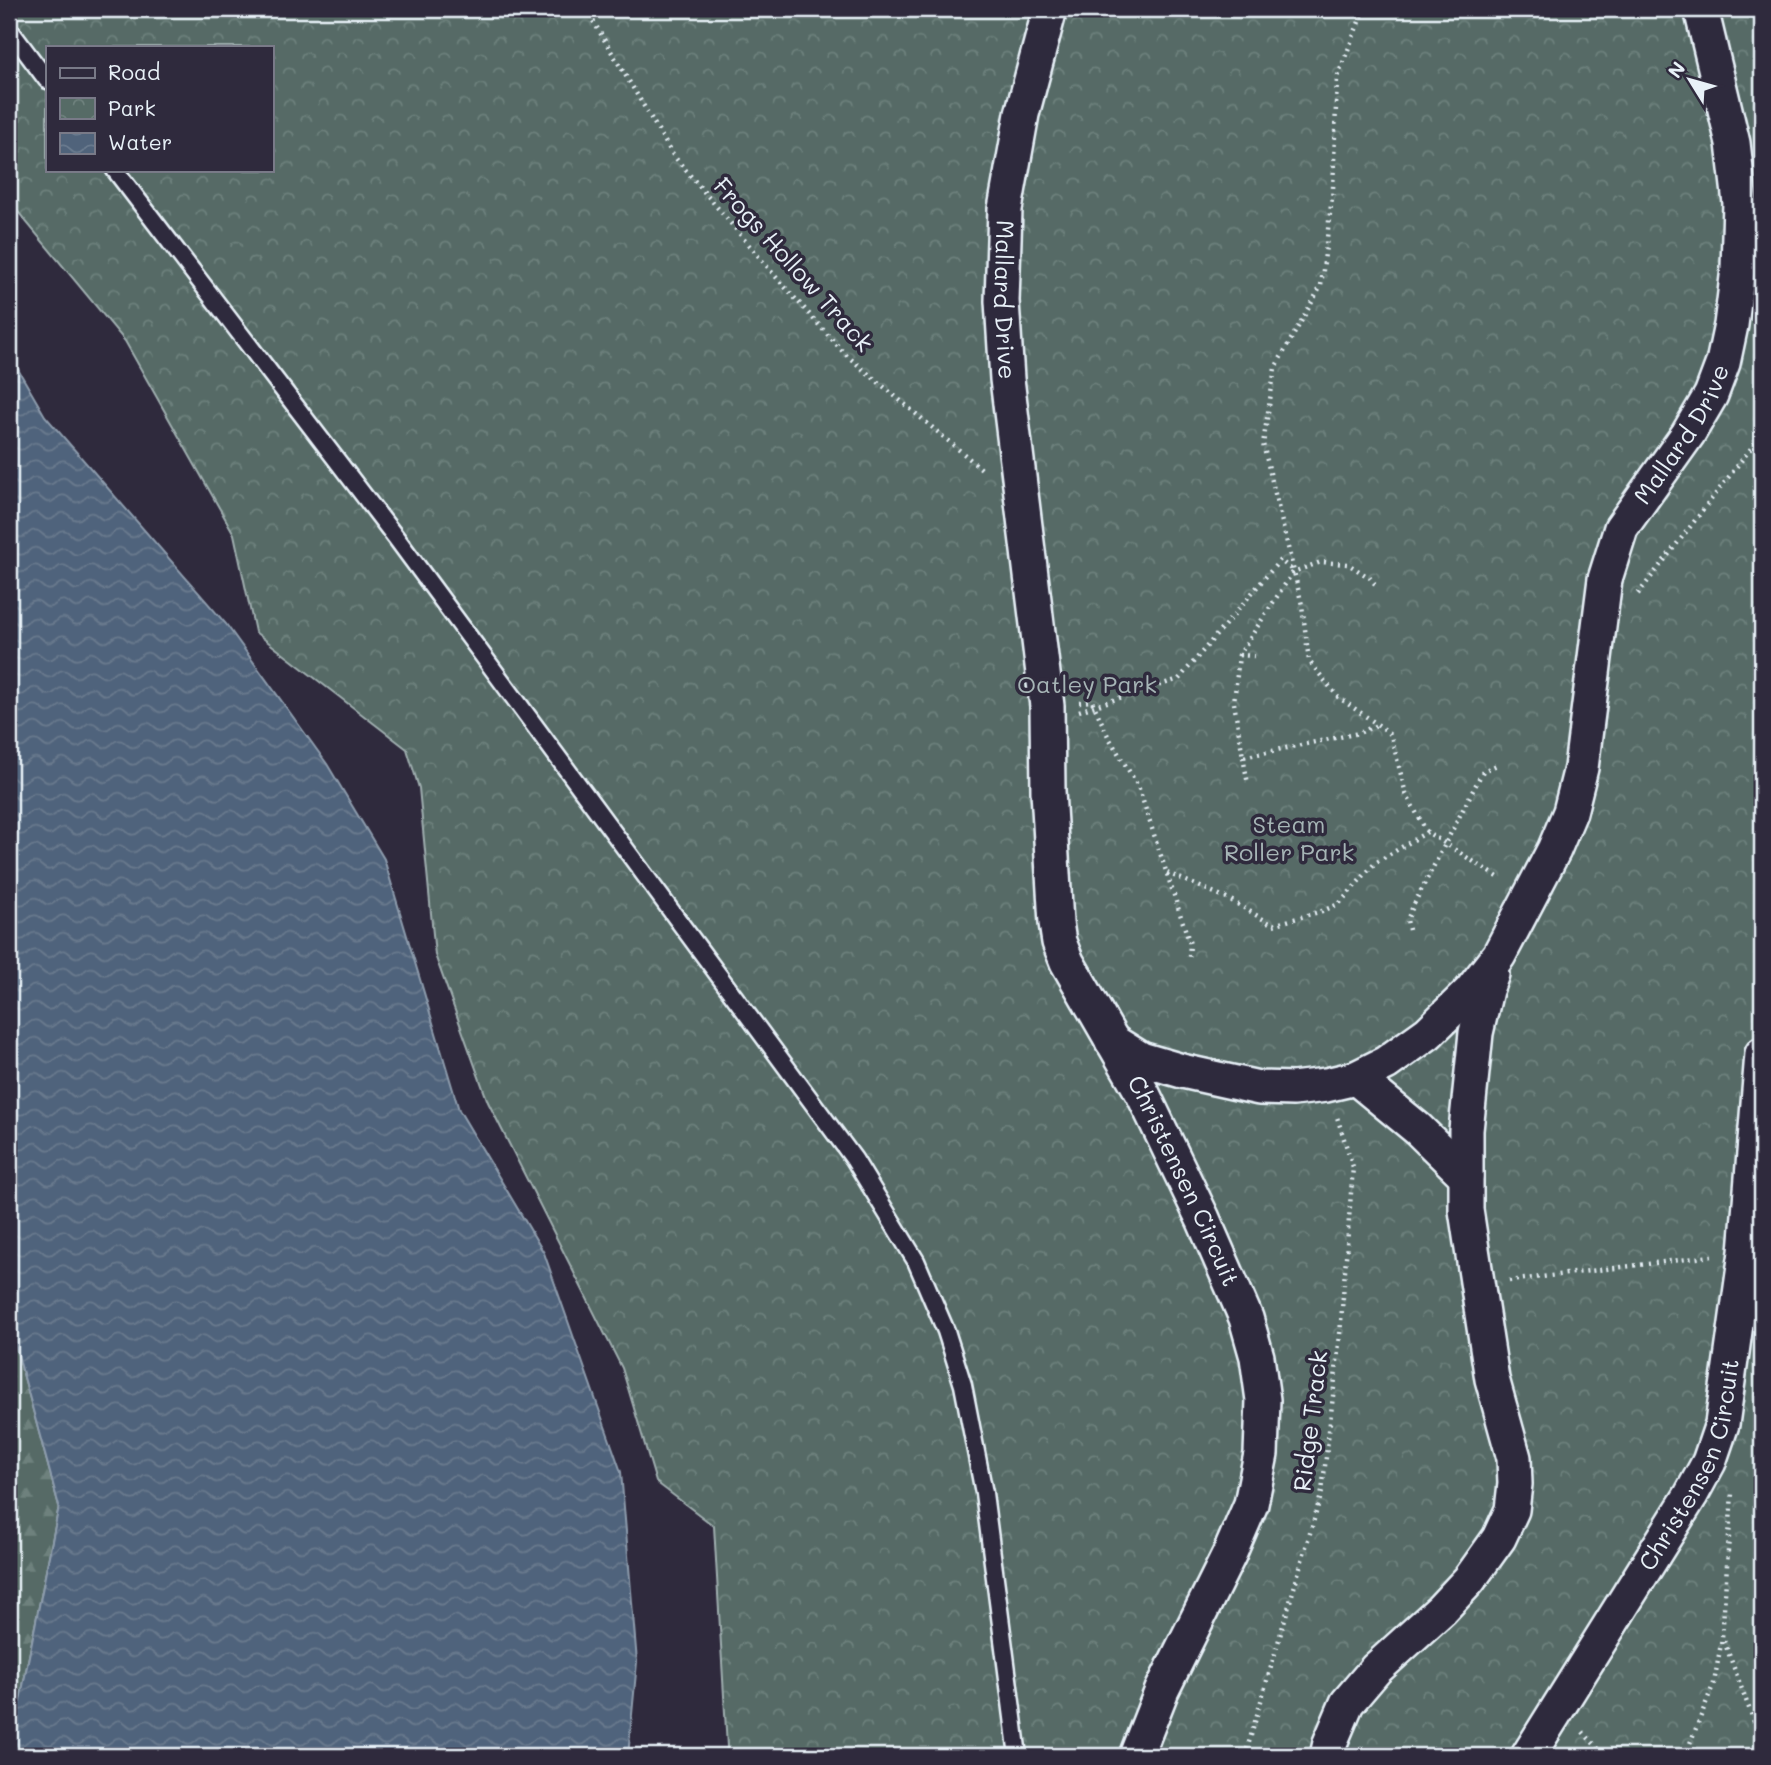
<svg xmlns="http://www.w3.org/2000/svg" width="1771" height="1765" viewBox="0 0 1771 1765" font-family="Mali,sans-serif">
<style>
.forest{fill:url(#forest-firs);stroke:#9faeaf;stroke-width:2}
.park{fill:url(#park-crowns);stroke:#9faeaf;stroke-width:2;fill-rule:evenodd}
.water{fill:url(#water-waves);stroke:#8d9cad;stroke-width:2}
.lines{fill:none;stroke-linecap:round;stroke-linejoin:round}
.lane-casing{stroke:#e8f1f8;stroke-width:21}
.street-casing{stroke:#e8f1f8;stroke-width:38}
.path{stroke:#e8f1f8;stroke-width:4.5;stroke-dasharray:2 5;stroke-linecap:butt}
.lane{stroke:#2f2a3d;stroke-width:16}
.street{stroke:#2f2a3d;stroke-width:33}
.labels{text-anchor:middle;stroke-width:7;stroke-linejoin:round;paint-order:stroke}
.street-label{font-size:24px;fill:#e8f1f8;stroke:#2f2a3d}
.park-label{font-size:24px;fill:#a6b5b6;stroke:#2f2a3d}
</style>
<defs>
<pattern id="forest-firs" width="22" height="20" patternUnits="userSpaceOnUse" patternTransform="scale(1.75)"><rect width="22" height="20" fill="#566b66"/><path d="M5 1l3.5 6h-7zM16 11l3.5 6h-7z" fill="#6e817d"/></pattern>
<pattern id="park-crowns" width="20" height="18" patternUnits="userSpaceOnUse" patternTransform="scale(1.75)"><rect width="20" height="18" fill="#566b66"/><path d="M2 6a3 3 0 1 1 6 0M12 15a3 3 0 1 1 6 0" fill="none" stroke="#6e817d"/></pattern>
<pattern id="water-waves" width="16" height="10" patternUnits="userSpaceOnUse" patternTransform="scale(1.75)"><rect width="16" height="10" fill="#50637b"/><path d="M0 5q4-4 8 0t8 0" fill="none" stroke="#697a8e"/></pattern>
</defs>
<rect width="100%" height="100%" fill="#2f2a3d"/>
<filter id="ink" filterUnits="userSpaceOnUse"><feTurbulence type="fractalNoise" baseFrequency=".0143" numOctaves="2"/><feDisplacementMap in="SourceGraphic" scale="14" xChannelSelector="R" yChannelSelector="G"/><feConvolveMatrix kernelMatrix="1 2 1 2 8 2 1 2 1" color-interpolation-filters="sRGB"/></filter>
<g filter="url(#ink)">
<polygon class="forest" points="9,1322 59,1506 9,1756"/>
<path class="park" d="M9,9H1762V1756H724L727,1747L714,1526L656,1482L622,1368L488,1102L435,955L419,788L407,749L255,632L234,534L125,341L9,201ZM47,47H271V170H47Z"/>
<polygon class="water" points="9,354 45,416 226,624 327,764 384,859 459,1110 544,1253 621,1472 637,1662 628,1756 9,1756 59,1506 9,1322"/>
<g class="lines">
<g class="lane-casing">
<g id="lane">
<polyline points="9,29 47,80"/>
<polyline points="115,170 397,539 854,1159 916,1261 946,1331 963,1385 984,1493 1018,1756"/>
</g>
</g>
<g class="street-casing">
<g id="street">
<path id="s1" d="M1050,9L1022,114L1005,209L1002,301L1007,379L1047,706L1048,791L1056,923L1059,942L1067,962L1143,1094L1203,1219L1246,1318L1257,1357L1263,1400L1261,1454L1251,1504L1229,1555L1162,1690L1136,1756"/>
<path id="s2" d="M1112,1041L1141,1059L1182,1071L1259,1088L1293,1089L1326,1085L1356,1078L1386,1063L1428,1033L1471,991L1499,955L1554,850L1570,812L1581,768L1605,579L1621,528L1688,434L1711,395L1723,363L1731,325L1738,269L1740,203L1733,143L1701,9"/>
<polyline points="1356,1078 1418,1129 1466,1176"/>
<polyline points="1327,1756 1330,1743 1347,1703 1376,1669 1441,1610 1469,1580 1499,1538 1512,1510 1515,1484 1514,1458 1492,1379 1466,1210 1466,1130 1476,1033 1486,990 1492,974"/>
<path id="s3" d="M1528,1756L1691,1495L1709,1462L1722,1424L1746,1252L1762,1054"/>
</g>
</g>
<g class="path">
<polyline points="586,9 673,155 776,277 845,354 984,471"/>
<polyline points="1364,9 1337,78 1333,189 1321,286 1275,368 1263,444 1302,605 1309,661 1338,697 1384,729 1391,736 1406,794 1427,832 1501,879"/>
<polyline points="1375,584 1370,578 1348,564 1321,562 1293,572 1239,655 1234,703 1243,757 1359,733 1377,725"/>
<polyline points="1638,594 1762,434"/>
<polyline points="1239,655 1254,656"/>
<polyline points="1079,702 1092,701 1108,736 1138,786 1190,944 1189,957"/>
<polyline points="1079,711 1179,679 1280,560 1293,571"/>
<polyline points="1243,757 1248,784"/>
<polyline points="1167,873 1227,898 1273,925 1322,911 1339,904 1375,863 1427,832"/>
<polyline points="1409,930 1407,920 1414,904 1483,771 1497,765"/>
<polyline points="1509,1281 1712,1256"/>
<polyline points="1724,1641 1759,1735"/>
<polyline points="1583,1732 1605,1756"/>
<polyline points="1245,1756 1322,1492 1340,1335 1353,1167 1337,1117"/>
<polyline points="1685,1756 1714,1683 1722,1638 1732,1493"/>
<polyline points="1756,1756 1762,1712"/>
</g>
<use href="#lane" class="lane"/>
<use href="#street" class="street"/>
</g>
</g>
<g class="labels">
<g class="street-label">
<text transform="translate(793 265) rotate(48)" y="8">Frogs Hollow Track</text>
<text dy="8" stroke="none"><textPath href="#s1" startOffset="296">Mallard Drive</textPath></text>
<text dy="8" stroke="none"><textPath href="#s2" startOffset="1006">Mallard Drive</textPath></text>
<text dy="8" stroke="none"><textPath href="#s1" startOffset="1211">Christensen Circuit</textPath></text>
<text transform="translate(1311 1421) rotate(-83)" y="8">Ridge Track</text>
<text dy="8" stroke="none"><textPath href="#s3" startOffset="336">Christensen Circuit</textPath></text>
</g>
<g class="park-label">
<text x="1087" y="693">Oatley Park</text>
<text x="1289" y="833">Steam<tspan x="1289" dy="28">Roller Park</tspan></text>
</g>
</g>
<rect width="1771" height="1765" fill="none" stroke="#2f2a3d" stroke-width="35"/>
<rect x="18" y="18" width="1736" height="1730" fill="none" stroke="#e8f1f8" stroke-width="2.5" filter="url(#ink)"/>
<rect x="46" y="46" width="228" height="126" fill="#2f2a3d" stroke="#797a88" stroke-width="2"/>
<rect x="60" y="68" width="35" height="10" fill="#2f2a3d" stroke="#797a88" stroke-width="2"/>
<text x="108" y="80" font-size="21" fill="#e8f1f8">Road</text>
<rect x="60" y="98" width="35" height="21" fill="url(#park-crowns)" stroke="#797a88" stroke-width="2"/>
<text x="108" y="116" font-size="21" fill="#e8f1f8">Park</text>
<rect x="60" y="133" width="35" height="21" fill="url(#water-waves)" stroke="#797a88" stroke-width="2"/>
<text x="108" y="150" font-size="21" fill="#e8f1f8">Water</text>
<g transform="translate(1690 80) rotate(307)" stroke="#2f2a3d" stroke-width="5" paint-order="stroke">
<path d="M0-5L12 26L0 18L-12 26Z" fill="#e8f1f8"/>
<text y="-10" font-size="19" font-weight="bold" text-anchor="middle" fill="#e8f1f8">N</text>
</g>
</svg>
